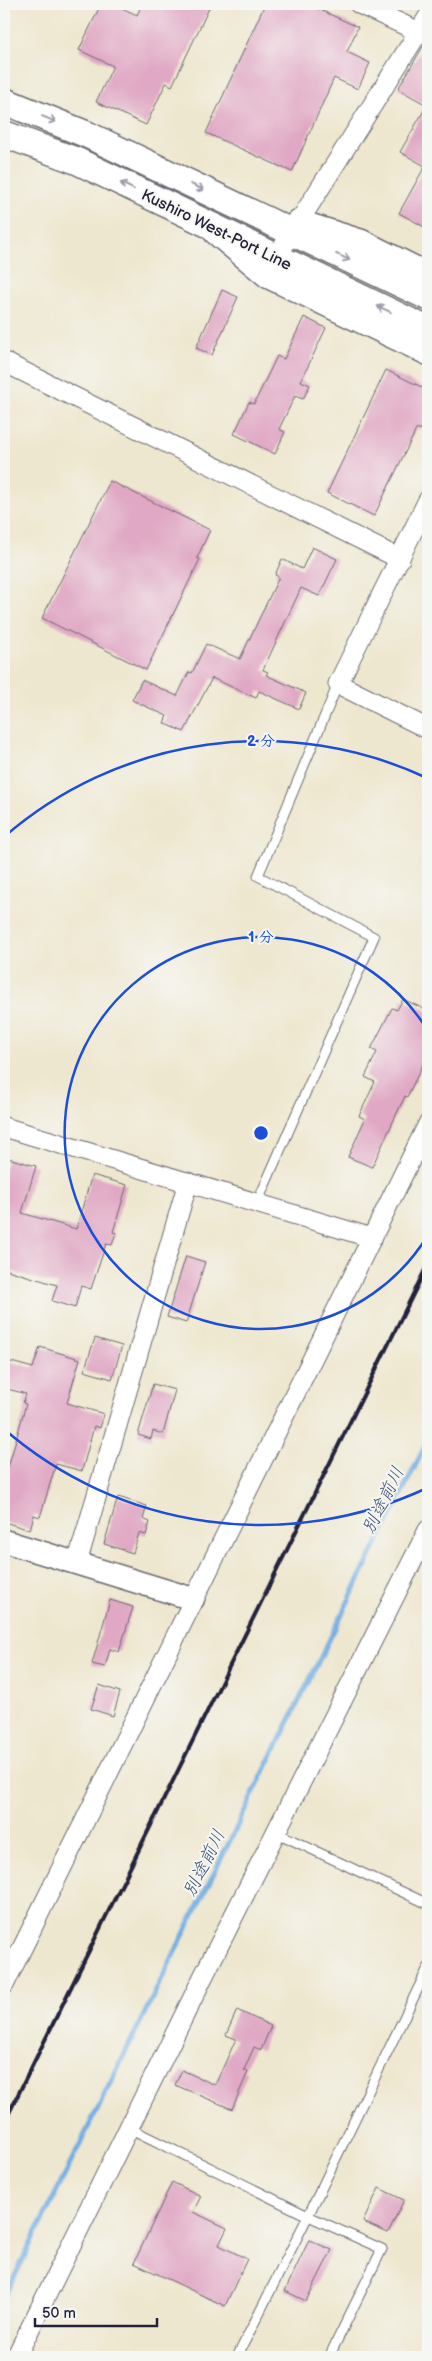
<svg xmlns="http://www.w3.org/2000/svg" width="432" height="2361" viewBox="0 0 432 2361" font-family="'Balsamiq Sans','Klee One',sans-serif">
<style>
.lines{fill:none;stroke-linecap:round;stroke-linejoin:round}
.stream{stroke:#71ade2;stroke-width:5}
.building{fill:#e0a8c4}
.service-casing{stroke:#69676f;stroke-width:11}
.minor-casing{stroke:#69676f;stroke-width:21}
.tertiary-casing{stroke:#69676f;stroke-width:25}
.secondary-casing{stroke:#69676f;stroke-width:29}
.service{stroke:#fff;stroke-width:9}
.minor{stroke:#fff;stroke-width:19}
.tertiary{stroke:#fff;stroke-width:22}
.secondary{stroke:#fff;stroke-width:26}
.rail{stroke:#22223b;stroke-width:4}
.oneway{stroke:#9c9ca7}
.ring{fill:none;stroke:#1d4ed8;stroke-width:2.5}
.labels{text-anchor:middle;stroke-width:4;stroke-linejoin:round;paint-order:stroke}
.street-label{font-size:16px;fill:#22223b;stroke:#f6f6f2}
.water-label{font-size:18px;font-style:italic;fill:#3e5375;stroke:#f6f6f2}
.centre{fill:#1d4ed8;stroke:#f6f6f2;stroke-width:2.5}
.ring-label{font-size:15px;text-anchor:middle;font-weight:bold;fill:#1d4ed8;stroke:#f6f6f2;stroke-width:4;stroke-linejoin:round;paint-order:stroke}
</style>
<rect width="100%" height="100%" fill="#f6f6f2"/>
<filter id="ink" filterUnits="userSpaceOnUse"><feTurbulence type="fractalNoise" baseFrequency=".02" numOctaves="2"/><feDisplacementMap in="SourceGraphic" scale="10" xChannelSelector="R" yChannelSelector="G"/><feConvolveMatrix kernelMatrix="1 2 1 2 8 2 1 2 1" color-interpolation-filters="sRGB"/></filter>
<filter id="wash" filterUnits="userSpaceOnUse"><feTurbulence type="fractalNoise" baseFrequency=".0096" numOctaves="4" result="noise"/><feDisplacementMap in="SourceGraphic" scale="20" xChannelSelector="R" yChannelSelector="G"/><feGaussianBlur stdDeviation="1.12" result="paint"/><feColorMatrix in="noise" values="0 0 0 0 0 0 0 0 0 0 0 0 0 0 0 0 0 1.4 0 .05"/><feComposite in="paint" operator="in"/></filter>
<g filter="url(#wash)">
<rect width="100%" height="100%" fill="#eee7cf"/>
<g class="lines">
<polyline class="stream" points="4,2298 428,1440"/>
</g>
<g id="blocks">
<g class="building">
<polygon points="101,4 113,4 137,15 142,4 211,4 172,86 166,83 146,125 96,102 113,66 79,50"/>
<polygon points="265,4 307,4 358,27 347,52 370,63 358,89 334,78 292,172 206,133"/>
<polygon points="428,38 428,229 399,213 425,166 400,152 427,105 398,89"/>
<polygon points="222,290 238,297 212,355 196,348"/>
<polygon points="304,317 326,328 301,381 310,385 303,399 295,396 279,429 285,432 275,454 234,434 249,402 254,404 277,356 284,359"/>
<polygon points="386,370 428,390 428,413 420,430 417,428 374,516 327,493"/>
<polygon points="110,481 210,530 197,558 200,559 146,670 42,618"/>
<polygon points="312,547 337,559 319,596 301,588 263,670 268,672 266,675 306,693 299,709 259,691 256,698 212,678 184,732 164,723 167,716 132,700 142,680 177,696 189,672 192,673 206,644 240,659 279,577 275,575 282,559 302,569"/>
<polygon points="403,999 428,1011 428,1054 407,1097 405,1096 372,1167 348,1157 365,1119 359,1116 375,1082 365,1077 377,1052 371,1049 392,1008 397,1010"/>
<polygon points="8,1158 36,1166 22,1213 76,1229 92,1175 127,1185 113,1232 116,1233 112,1245 106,1244 91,1289 81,1286 75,1308 52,1301 57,1285 4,1269 4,1172"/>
<polygon points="186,1256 205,1262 186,1323 167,1317"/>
<polygon points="95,1338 122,1346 112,1379 84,1371"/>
<polygon points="40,1347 80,1359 67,1403 104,1414 100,1428 94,1426 82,1471 56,1464 40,1517 34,1515 30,1530 4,1522 4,1482 26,1404 23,1403 26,1394 4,1388 4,1360 33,1368"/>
<polygon points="153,1384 175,1390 163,1434 153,1431 151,1439 138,1435"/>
<polygon points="118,1497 147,1506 143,1519 150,1522 146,1535 139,1533 133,1553 104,1544"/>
<polygon points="110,1600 133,1607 119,1652 110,1649 105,1667 92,1664"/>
<polygon points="99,1685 120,1692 113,1716 91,1709"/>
<polygon points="237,2010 271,2026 261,2050 254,2047 244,2070 248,2072 232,2109 175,2085 182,2070 215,2085 236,2039 226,2035"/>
<polygon points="172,2182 201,2196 193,2212 227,2228 219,2245 247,2259 225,2306 134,2263"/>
<polygon points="379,2188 404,2200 388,2233 363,2222"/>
<polygon points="309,2240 332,2250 306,2301 285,2291"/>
</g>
</g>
</g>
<g filter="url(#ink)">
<use href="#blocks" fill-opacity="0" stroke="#69676f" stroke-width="1"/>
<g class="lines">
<g class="service-casing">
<g id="service">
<polyline points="257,1203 374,937 258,876 338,684"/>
<polyline points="275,1832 428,1904"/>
<polyline points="129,2128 308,2216 237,2357"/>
<polyline points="329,2357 382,2249 308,2216 428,1968"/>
</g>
</g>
<g class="minor-casing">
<g id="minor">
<polyline points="359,4 419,32"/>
<polyline points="276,258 428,17"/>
<polyline points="4,362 400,559"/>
<polyline points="428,500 338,684 428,729"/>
<polyline points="4,1127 372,1238"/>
<polyline points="77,1563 188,1182"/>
<polyline points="4,1985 428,1124"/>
<polyline points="16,2357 203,1977 428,1530"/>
</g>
</g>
<g class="tertiary-casing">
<g id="tertiary">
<polyline points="298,221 362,241 428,274"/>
<polyline points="215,233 268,277 428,354"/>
<polyline points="4,1541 193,1599"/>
</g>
</g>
<g class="secondary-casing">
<g id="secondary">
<polyline points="4,101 88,135 428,297"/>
<polyline points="4,134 77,161 428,330"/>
</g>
</g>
<use href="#service" class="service"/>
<use href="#minor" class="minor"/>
<use href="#tertiary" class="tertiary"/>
<use href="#secondary" class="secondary"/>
<polyline class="rail" points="4,2123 428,1264"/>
</g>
<defs><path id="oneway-shaft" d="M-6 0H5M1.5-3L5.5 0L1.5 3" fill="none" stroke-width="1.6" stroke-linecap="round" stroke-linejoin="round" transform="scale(1.25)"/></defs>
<g class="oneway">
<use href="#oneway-shaft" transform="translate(49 119) rotate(22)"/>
<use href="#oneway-shaft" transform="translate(127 186) rotate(-154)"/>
<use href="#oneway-shaft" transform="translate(197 187) rotate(26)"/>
<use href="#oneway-shaft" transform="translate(343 257) rotate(25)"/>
<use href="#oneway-shaft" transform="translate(384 309) rotate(-155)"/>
</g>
</g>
<g class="ring">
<path d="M428 1235A196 196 0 1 1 428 1031"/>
<path d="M427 1488A392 392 0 0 1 4 1429M4 837A392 392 0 0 1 427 778"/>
</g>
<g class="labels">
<g class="street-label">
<text transform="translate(217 229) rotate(26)" y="6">Kushiro West-Port Line</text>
</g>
<g class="water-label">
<text transform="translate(383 1500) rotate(-64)" y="6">別途前川</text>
<text transform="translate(204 1863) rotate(-64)" y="6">別途前川</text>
</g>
</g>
<circle cx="261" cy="1133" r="8" class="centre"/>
<g class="ring-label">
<text x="261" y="746">2 分</text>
<text x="261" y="942">1 分</text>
</g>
<rect width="432" height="2361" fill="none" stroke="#f6f6f2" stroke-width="20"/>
<path d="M35 2318v8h122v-8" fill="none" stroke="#22223b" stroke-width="2.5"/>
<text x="42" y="2318" font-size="15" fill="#22223b" stroke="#f6f6f2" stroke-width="4" paint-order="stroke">50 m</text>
</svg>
